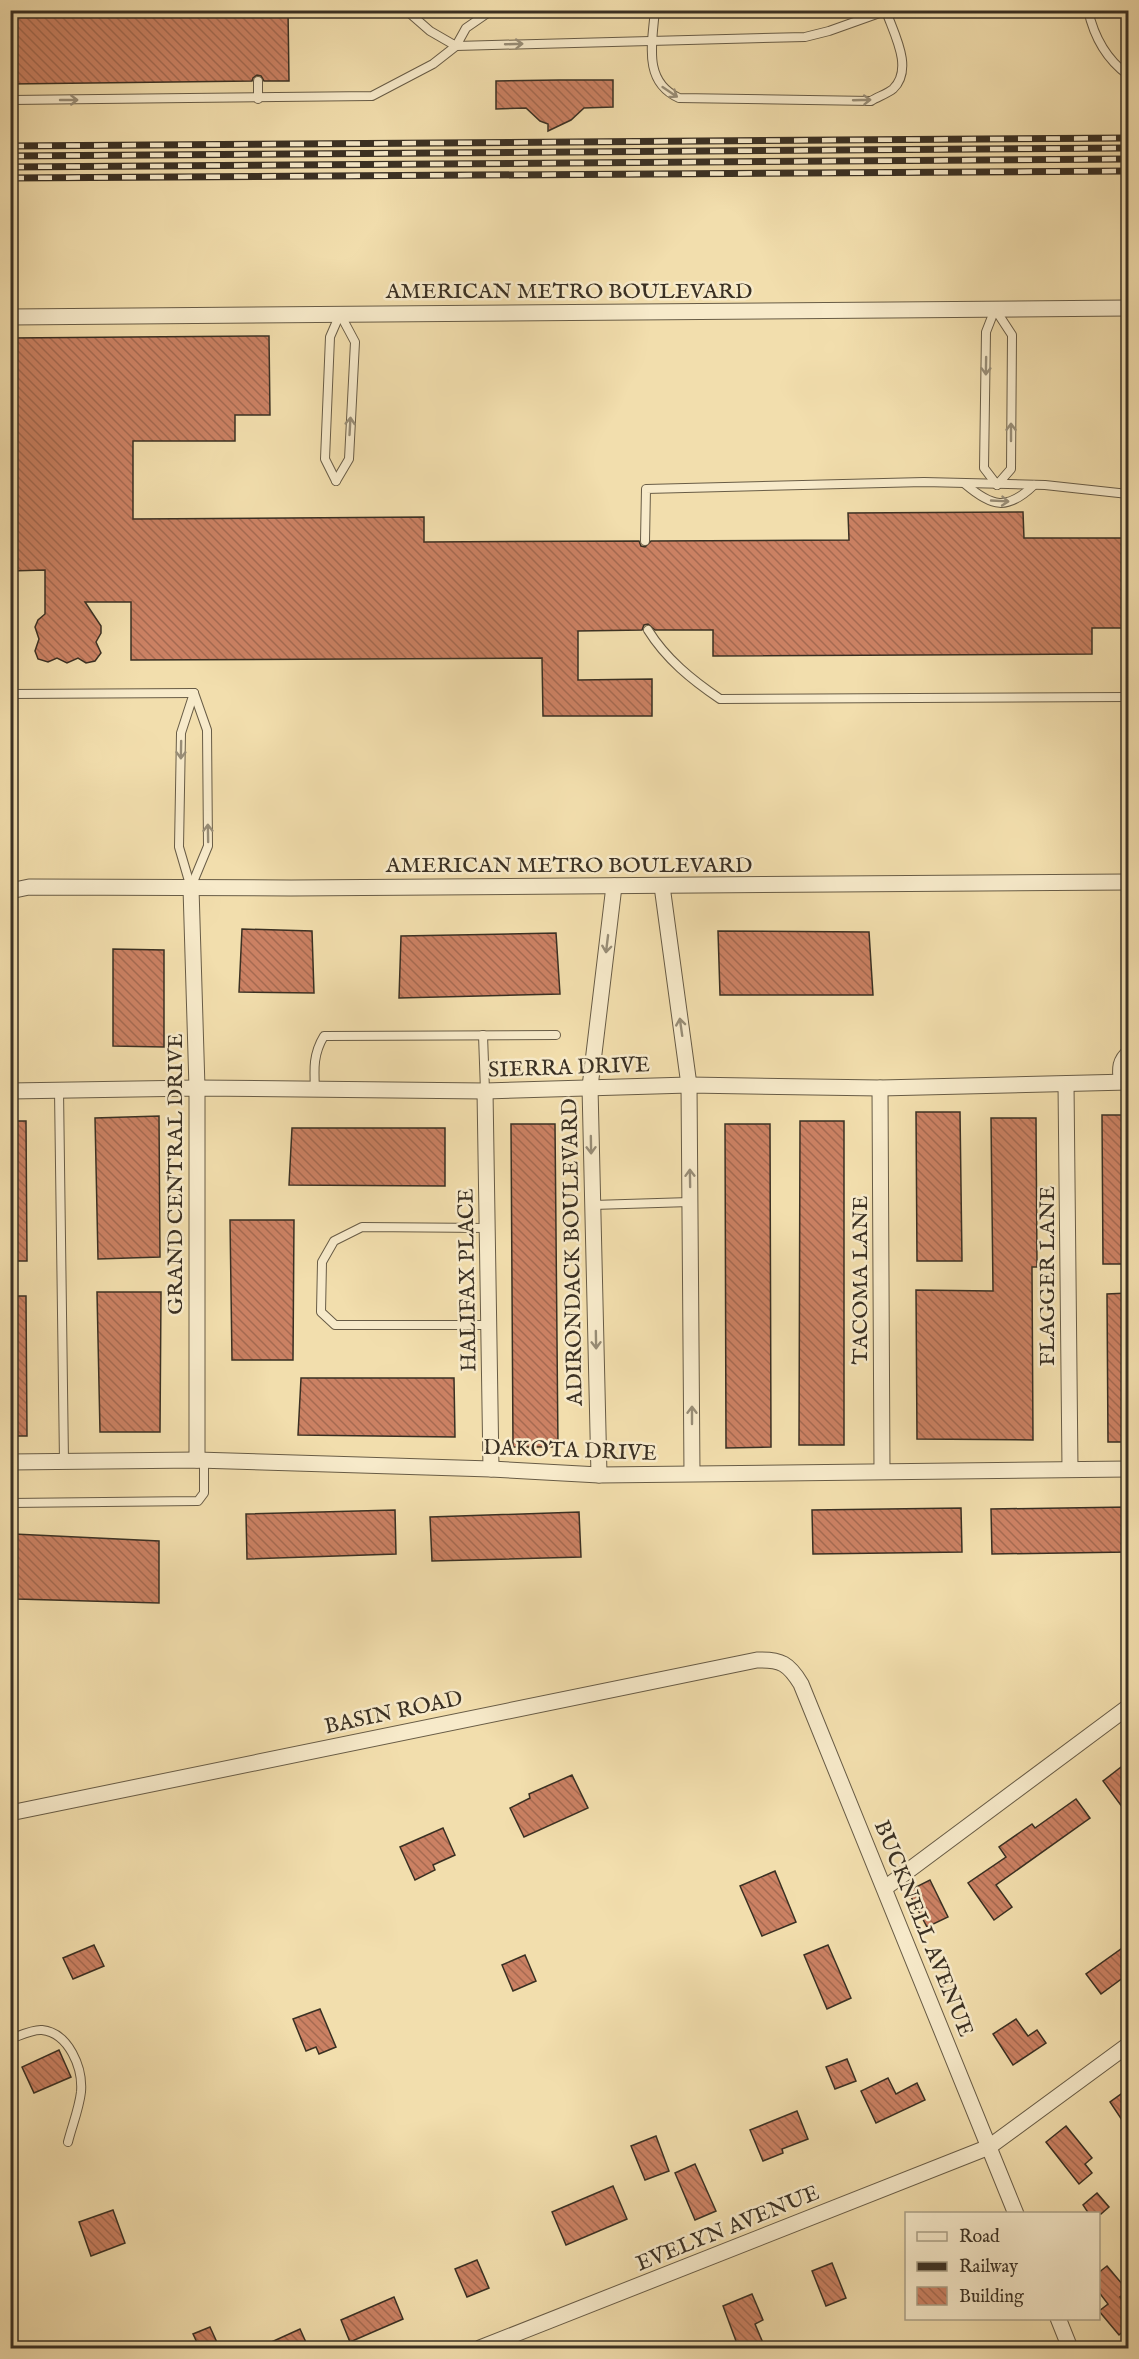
<svg xmlns="http://www.w3.org/2000/svg" width="1139" height="2359" viewBox="0 0 1139 2359" font-family="'IM FELL English',serif">
<style>
.building{fill:url(#building-back-hatch);stroke:#3a3023;stroke-width:1.5}
.lines{fill:none;stroke-linecap:round;stroke-linejoin:round}
.service-casing{stroke:#685c46;stroke-width:10}
.minor-casing{stroke:#685c46;stroke-width:17}
.service{stroke:#f7eaca;stroke-width:8}
.minor{stroke:#f7eaca;stroke-width:15}
.rail-casing{stroke:#3a3023;stroke-width:7}
.rail{stroke:#f7eaca;stroke-width:4.5;stroke-dasharray:14;stroke-linecap:butt}
.oneway{stroke:#988d76}
.labels{text-anchor:middle;stroke-width:5;stroke-linejoin:round;paint-order:stroke}
.street-label{font-size:22px;fill:#3a3023;stroke:#f7eaca}
</style>
<defs>
<pattern id="building-back-hatch" width="6" height="6" patternUnits="userSpaceOnUse" patternTransform="scale(1.5)"><rect width="6" height="6" fill="#cb8163"/><path d="M-1 5l2 2M0 0l6 6M5-1l2 2" fill="none" stroke="#a66a51"/></pattern>
</defs>
<rect width="100%" height="100%" fill="#f2dead"/>
<filter id="stains"><feTurbulence type="fractalNoise" baseFrequency=".00333" numOctaves="4"/><feColorMatrix values="0 0 0 0 .2 0 0 0 0 .09 0 0 0 0 .02 0 0 0 .5 -.17"/></filter>
<radialGradient id="worn" r=".72"><stop offset=".6" stop-color="#630" stop-opacity="0"/><stop offset="1" stop-color="#630" stop-opacity=".3"/></radialGradient>
<g class="building">
<polygon points="10,10 288,10 289,81 264,81 261,76 257,75 253,78 252,81 10,84"/>
<polygon points="559,80 613,80 613,107 584,108 571,120 548,131 548,124 540,121 526,108 496,109 496,81"/>
<polygon points="269,336 270,415 235,415 235,441 133,441 133,519 424,517 424,542 639,541 641,546 645,547 651,541 849,540 848,513 1023,512 1024,538 1128,538 1128,628 1092,628 1092,654 713,656 713,630 655,630 648,624 644,625 642,630 578,631 578,680 652,679 652,716 543,716 542,658 131,660 131,602 85,602 101,626 101,633 96,642 101,653 95,661 86,663 78,658 67,663 57,658 48,662 38,659 35,651 39,639 35,627 38,620 45,614 45,570 10,571 10,338"/>
<polygon points="242,929 312,931 314,993 239,992"/>
<polygon points="718,931 869,932 873,995 720,995"/>
<polygon points="556,933 560,994 399,998 401,936"/>
<polygon points="113,949 164,950 164,1047 113,1046"/>
<polygon points="916,1112 960,1112 962,1261 917,1261"/>
<polygon points="1102,1115 1128,1115 1128,1264 1103,1264"/>
<polygon points="159,1116 160,1257 98,1259 95,1118"/>
<polygon points="991,1118 1036,1118 1037,1267 1032,1267 1033,1440 917,1439 916,1290 993,1291"/>
<polygon points="10,1121 26,1121 27,1261 10,1261"/>
<polygon points="800,1121 844,1121 844,1445 799,1445"/>
<polygon points="511,1124 555,1124 558,1447 513,1447"/>
<polygon points="725,1124 770,1124 771,1447 726,1448"/>
<polygon points="292,1128 445,1128 445,1186 289,1185"/>
<polygon points="230,1220 294,1220 293,1360 232,1360"/>
<polygon points="97,1292 161,1292 160,1432 100,1432"/>
<polygon points="1128,1293 1128,1442 1108,1442 1107,1294"/>
<polygon points="10,1296 26,1296 27,1436 10,1436"/>
<polygon points="301,1378 454,1378 455,1437 298,1435"/>
<polygon points="1128,1507 1128,1552 992,1554 991,1509"/>
<polygon points="961,1508 962,1552 813,1554 812,1510"/>
<polygon points="395,1510 396,1554 247,1559 246,1514"/>
<polygon points="579,1512 581,1557 432,1561 430,1517"/>
<polygon points="14,1534 159,1541 159,1603 17,1599"/>
<polygon points="1121,1767 1128,1777 1128,1815 1103,1781"/>
<polygon points="572,1775 588,1808 524,1837 510,1808 530,1798 529,1794"/>
<polygon points="1076,1799 1090,1818 996,1885 1012,1907 994,1920 968,1883 1006,1857 999,1847 1032,1824 1035,1828"/>
<polygon points="443,1828 455,1855 433,1865 435,1870 415,1880 400,1847"/>
<polygon points="775,1871 796,1922 762,1936 740,1886"/>
<polygon points="930,1880 948,1917 927,1927 908,1891"/>
<polygon points="1128,1944 1128,1974 1101,1994 1086,1974"/>
<polygon points="94,1945 104,1966 73,1979 63,1958"/>
<polygon points="828,1945 851,1998 827,2009 804,1955"/>
<polygon points="525,1955 536,1981 513,1991 502,1965"/>
<polygon points="320,2009 336,2047 319,2054 316,2047 306,2051 293,2019"/>
<polygon points="1016,2019 1028,2036 1037,2030 1046,2043 1013,2065 993,2034"/>
<polygon points="59,2050 71,2077 34,2093 22,2067"/>
<polygon points="847,2059 856,2081 835,2089 826,2067"/>
<polygon points="888,2078 896,2094 917,2083 925,2100 876,2123 861,2091"/>
<polygon points="1128,2089 1128,2129 1110,2102"/>
<polygon points="797,2111 808,2139 782,2149 783,2153 763,2161 750,2130"/>
<polygon points="1066,2126 1092,2158 1085,2164 1092,2173 1079,2184 1046,2142"/>
<polygon points="656,2136 669,2171 645,2180 631,2146"/>
<polygon points="695,2164 716,2211 695,2220 675,2173"/>
<polygon points="613,2186 627,2219 566,2245 552,2212"/>
<polygon points="1097,2193 1109,2207 1101,2214 1089,2214 1083,2205"/>
<polygon points="113,2210 125,2243 91,2256 79,2222"/>
<polygon points="477,2260 489,2288 467,2297 455,2269"/>
<polygon points="832,2263 846,2298 826,2306 812,2271"/>
<polygon points="1107,2266 1128,2291 1120,2297 1128,2307 1128,2327 1119,2335 1099,2311 1108,2304 1098,2291 1098,2273"/>
<polygon points="752,2294 763,2320 755,2324 763,2343 751,2349 739,2349 723,2306"/>
<polygon points="394,2297 403,2319 350,2342 341,2320"/>
<polygon points="210,2327 220,2349 200,2349 193,2334"/>
<polygon points="300,2329 309,2349 256,2349"/>
</g>
<g class="lines">
<g class="service-casing">
<g id="service">
<polyline points="406,10 430,31 456,46 805,37 829,31 888,10"/>
<polyline points="617,10 626,10"/>
<path d="M655,10C652,44 643,82 679,98L871,101C877,97 887,94 893,89C914,69 894,34 886,11"/>
<path d="M1088,10C1094,37 1106,59 1128,75"/>
<polyline points="258,99 258,81"/>
<polyline points="10,100 372,96 433,64 456,46 466,28 492,10"/>
<polyline points="995,309 1012,335 1011,469 997,485"/>
<polyline points="995,309 986,332 984,468 997,485"/>
<polyline points="336,481 349,459 355,342 340,314"/>
<polyline points="336,481 325,459 330,337 340,314"/>
<path d="M965,484C992,507 1007,511 1034,485"/>
<polyline points="645,541 646,489 924,482 1045,485 1128,494"/>
<path d="M648,630C666,659 692,680 720,699L1128,697"/>
<polyline points="10,694 194,693"/>
<polyline points="191,887 208,846 207,730 194,693"/>
<polyline points="191,888 179,847 181,733 194,693"/>
<polyline points="483,1035 485,1091"/>
<path d="M1118,1083C1116,1068 1116,1059 1128,1049"/>
<path d="M315,1089C314,1069 313,1054 324,1036L556,1035"/>
<polyline points="59,1090 64,1462"/>
<polyline points="593,1205 690,1202"/>
<polyline points="488,1228 362,1227 334,1241 322,1262 321,1312 335,1325 489,1325"/>
<polyline points="10,1503 198,1501 204,1493 204,1460"/>
<path d="M10,2039C19,2036 33,2029 42,2030C69,2033 83,2068 81,2092C79,2109 72,2126 68,2142"/>
</g>
</g>
<g class="minor-casing">
<g id="minor">
<polyline points="10,317 1128,308"/>
<polyline points="662,886 689,1085 692,1473"/>
<polyline points="191,888 197,1088 197,1460"/>
<polyline points="10,891 29,887 291,888 1128,882"/>
<polyline points="1066,1084 1070,1468"/>
<polyline points="880,1088 882,1471"/>
<polyline points="10,1091 197,1088 485,1091 689,1085 880,1088 1128,1082"/>
<polyline points="485,1091 491,1469"/>
<polyline points="10,1462 197,1460 491,1469 599,1475 1128,1469"/>
<polyline points="599,1475 590,1087 614,886"/>
<path d="M10,1813L757,1660C781,1659 789,1664 801,1684L1016,2214"/>
<polyline points="885,1888 1128,1707"/>
<polyline points="1058,2318 1070,2348"/>
<polyline points="480,2348 989,2147 1128,2045"/>
</g>
</g>
<use href="#service" class="service"/>
<use href="#minor" class="minor"/>
<g class="rail-casing">
<g id="rail">
<polyline points="10,146 1128,138"/>
<polyline points="10,156 1128,148"/>
<polyline points="10,167 1128,159"/>
<polyline points="10,178 1128,171"/>
</g>
</g>
<use href="#rail" class="rail"/>
</g>
<defs><path id="oneway-shaft" d="M-6 0H5M1.5-3L5.5 0L1.5 3" fill="none" stroke-width="1.6" stroke-linecap="round" stroke-linejoin="round" transform="scale(1.5)"/></defs>
<g class="oneway">
<use href="#oneway-shaft" transform="translate(514 44) rotate(-2)"/>
<use href="#oneway-shaft" transform="translate(670 92) rotate(34)"/>
<use href="#oneway-shaft" transform="translate(69 100)"/>
<use href="#oneway-shaft" transform="translate(862 100) rotate(-2)"/>
<use href="#oneway-shaft" transform="translate(986 366) rotate(91)"/>
<use href="#oneway-shaft" transform="translate(350 426) rotate(-87)"/>
<use href="#oneway-shaft" transform="translate(1011 432) rotate(-90)"/>
<use href="#oneway-shaft" transform="translate(1000 501) rotate(3)"/>
<use href="#oneway-shaft" transform="translate(181 750) rotate(91)"/>
<use href="#oneway-shaft" transform="translate(208 833) rotate(-91)"/>
<use href="#oneway-shaft" transform="translate(607 944) rotate(97)"/>
<use href="#oneway-shaft" transform="translate(681 1027) rotate(-98)"/>
<use href="#oneway-shaft" transform="translate(591 1145) rotate(89)"/>
<use href="#oneway-shaft" transform="translate(690 1178) rotate(-91)"/>
<use href="#oneway-shaft" transform="translate(596 1340) rotate(89)"/>
<use href="#oneway-shaft" transform="translate(692 1415) rotate(-90)"/>
</g>
<g class="labels">
<g class="street-label">
<text x="569" y="298">AMERICAN METRO BOULEVARD</text>
<text x="569" y="872">AMERICAN METRO BOULEVARD</text>
<text transform="translate(569 1066) rotate(-2)" y="8">SIERRA DRIVE</text>
<text transform="translate(174 1174) rotate(-90)" y="8">GRAND CENTRAL DRIVE</text>
<text transform="translate(571 1252) rotate(-91)" y="8">ADIRONDACK BOULEVARD</text>
<text transform="translate(1046 1276) rotate(-90)" y="8">FLAGGER LANE</text>
<text transform="translate(466 1280) rotate(-91)" y="8">HALIFAX PLACE</text>
<text transform="translate(859 1280) rotate(-90)" y="8">TACOMA LANE</text>
<text transform="translate(570 1449) rotate(2)" y="8">DAKOTA DRIVE</text>
<text transform="translate(393 1711) rotate(-12)" y="8">BASIN ROAD</text>
<text transform="translate(925 1928) rotate(68)" y="8">BUCKNELL AVENUE</text>
<text transform="translate(727 2227) rotate(-22)" y="8">EVELYN AVENUE</text>
</g>
</g>
<rect width="1139" height="2359" fill="none" stroke="#f2dead" stroke-width="36"/>
<rect x="12" y="12" width="1115" height="2335" fill="none" stroke="#3a3023" stroke-width="3"/>
<rect x="18" y="18" width="1103" height="2323" fill="none" stroke="#3a3023" stroke-width="1.5"/>
<rect x="905" y="2212" width="195" height="108" fill="#f7eaca" stroke="#aba087" stroke-width="1.5"/>
<rect x="917" y="2232" width="30" height="9" fill="#f7eaca" stroke="#aba087" stroke-width="1.5"/>
<text x="959" y="2242" font-size="18" fill="#3a3023">Road</text>
<rect x="917" y="2262" width="30" height="9" fill="#3a3023" stroke="#aba087" stroke-width="1.5"/>
<text x="959" y="2272" font-size="18" fill="#3a3023">Railway</text>
<rect x="917" y="2287" width="30" height="18" fill="url(#building-back-hatch)" stroke="#aba087" stroke-width="1.5"/>
<text x="959" y="2302" font-size="18" fill="#3a3023">Building</text>
<rect width="100%" height="100%" filter="url(#stains)"/>
<rect width="100%" height="100%" fill="url(#worn)"/>
</svg>
